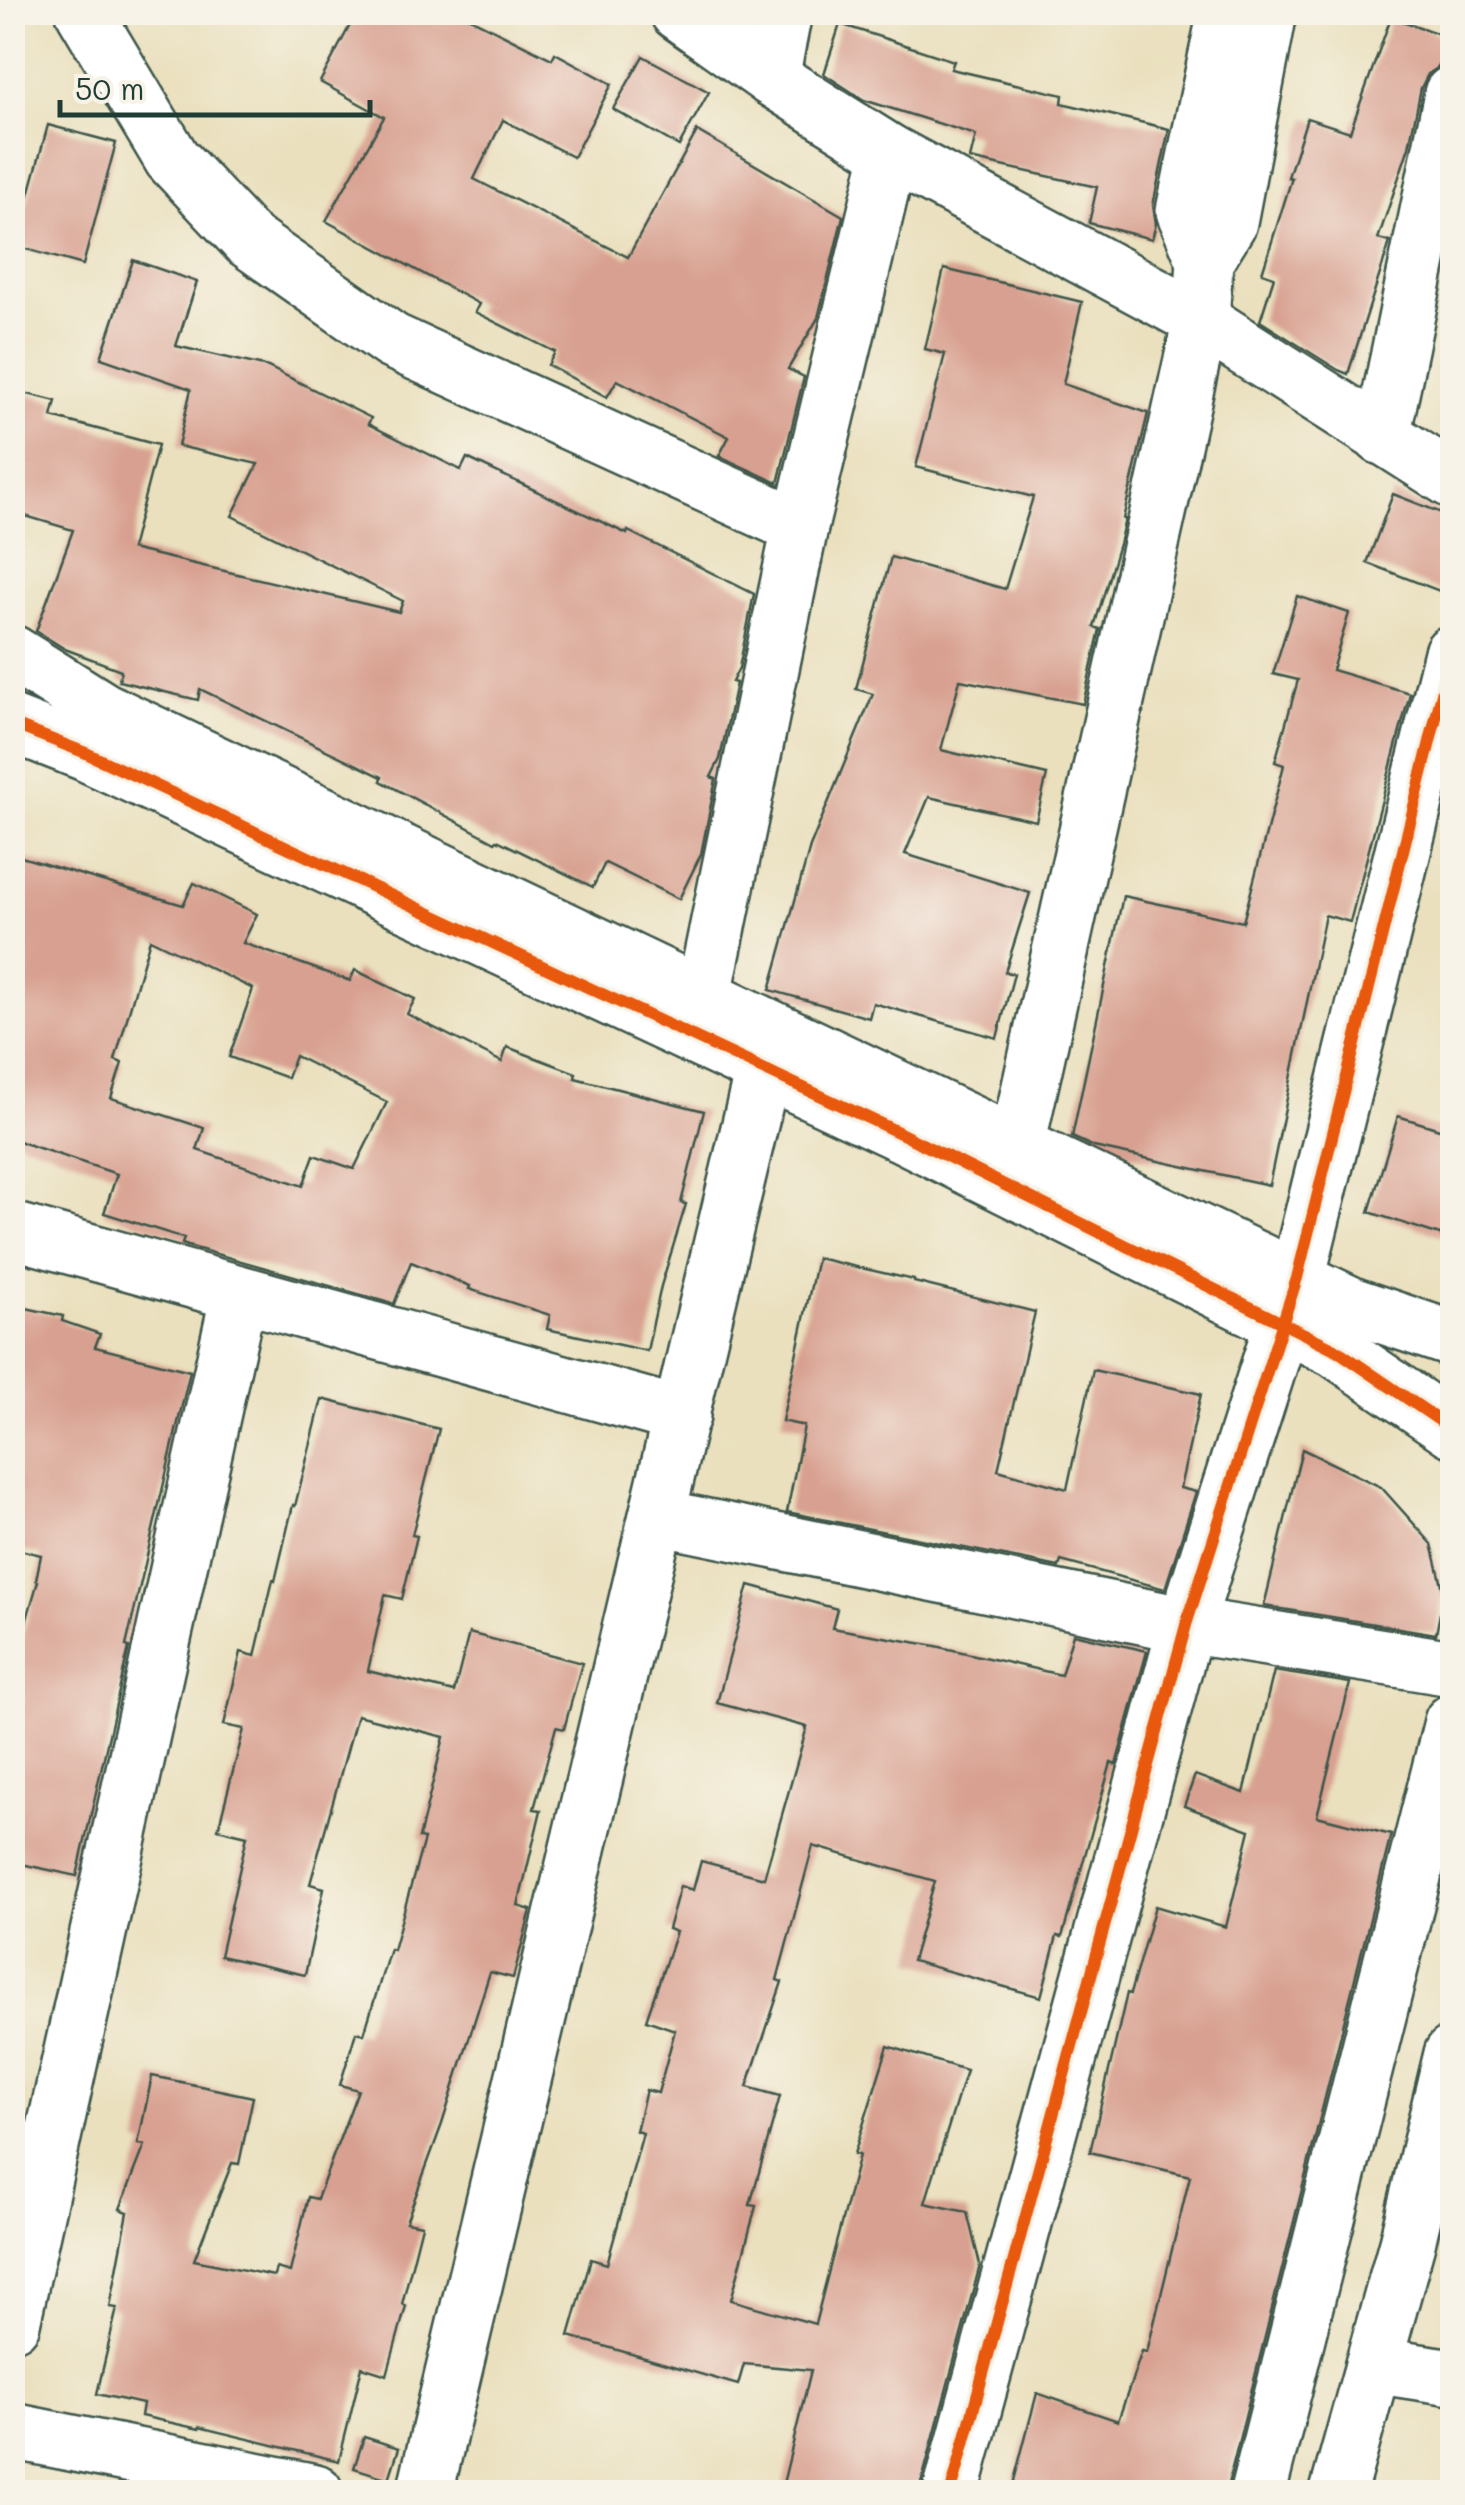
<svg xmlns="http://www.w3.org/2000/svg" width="1465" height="2505" viewBox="0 0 1465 2505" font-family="Mali,sans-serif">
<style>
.building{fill:#d8a090;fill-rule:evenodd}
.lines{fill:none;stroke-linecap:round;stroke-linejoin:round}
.minor-casing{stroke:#3d5549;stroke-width:60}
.major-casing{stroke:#3d5549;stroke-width:60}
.minor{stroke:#fff;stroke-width:55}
.major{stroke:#fff;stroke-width:55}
.cycleway-casing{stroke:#f7f3e8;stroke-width:19}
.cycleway{stroke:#e8590c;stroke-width:12}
</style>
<rect width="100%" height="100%" fill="#f7f3e8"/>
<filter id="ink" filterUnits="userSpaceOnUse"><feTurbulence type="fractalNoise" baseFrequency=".01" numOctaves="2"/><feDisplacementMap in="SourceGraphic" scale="20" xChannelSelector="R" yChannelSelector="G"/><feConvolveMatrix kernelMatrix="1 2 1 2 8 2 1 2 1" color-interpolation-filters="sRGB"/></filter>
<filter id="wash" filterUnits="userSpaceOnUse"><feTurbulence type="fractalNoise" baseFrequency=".0048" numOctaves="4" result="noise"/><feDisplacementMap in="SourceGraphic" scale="40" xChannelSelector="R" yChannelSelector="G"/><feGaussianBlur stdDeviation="2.25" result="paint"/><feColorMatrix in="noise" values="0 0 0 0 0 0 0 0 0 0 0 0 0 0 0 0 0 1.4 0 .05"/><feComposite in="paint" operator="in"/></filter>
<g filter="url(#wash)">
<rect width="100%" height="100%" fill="#eae0be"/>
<g id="blocks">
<g class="building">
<polygon points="357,12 458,12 552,59 555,53 612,84 573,157 503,120 474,179 628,257 697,131 843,216 818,318 788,369 804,377 778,483 719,456 729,437 617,380 607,397 548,365 555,352 475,312 479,304 326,221 384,117 320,82"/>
<polygon points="1391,17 1448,37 1437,68 1428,74 1421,88 1409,147 1378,239 1390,242 1348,374 1338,370 1260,321 1274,277 1262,273 1292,178 1288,177 1307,118 1350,132"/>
<polygon points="840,24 954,61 951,69 1063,95 1062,103 1169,129 1153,205 1156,224 1152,239 1089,223 1097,187 970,159 976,135 864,100 824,74"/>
<polygon points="643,56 709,92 679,146 613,109"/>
<polygon points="48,125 116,143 83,265 15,246"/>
<polygon points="133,260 197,282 176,346 268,367 371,418 368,424 461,470 467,458 627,534 628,531 754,594 739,668 732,682 736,683 720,759 711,777 716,779 701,854 679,899 605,863 593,887 497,840 495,842 381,781 382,777 200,689 198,700 119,681 121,670 65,649 36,631 73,530 12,512 12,390 56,401 52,417 158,445 131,549 399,612 403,601 232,516 258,464 178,446 191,389 101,358"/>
<polygon points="944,269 1082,302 1063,384 1148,413 1123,519 1125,519 1119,544 1094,627 1100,629 1083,704 960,680 941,750 1047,775 1036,821 929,797 905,854 1030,893 1005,972 1014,974 997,1038 873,1003 869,1018 770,990 810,847 873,694 856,689 891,557 1005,589 1033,497 916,467 945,354 925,349"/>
<polygon points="1393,494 1452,517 1452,566 1442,592 1367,563"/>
<polygon points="1297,596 1349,613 1332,670 1410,693 1350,922 1325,915 1269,1185 1094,1147 1072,1137 1123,896 1243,922 1284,765 1275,762 1298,680 1273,674"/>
<path d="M18,856L183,905L194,883L257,914L243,943L350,981L355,970L415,999L407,1014L502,1062L507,1047L576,1073L575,1078L704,1111L681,1203L686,1204L661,1286L647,1351L547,1329L550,1315L469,1289L470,1286L411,1262L394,1304L188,1246L182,1244L184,1238L104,1213L117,1174L12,1139V876ZM150,939L253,989L229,1057L287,1078L295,1056L387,1102L354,1169L314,1155L303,1186L197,1150L204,1128L111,1098L122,1063L115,1060Z"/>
<polygon points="1398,1116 1452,1133 1452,1239 1369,1212"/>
<polygon points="817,1258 914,1280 914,1282 1035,1312 998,1470 1067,1489 1093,1370 1201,1394 1180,1488 1196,1492 1165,1589 1061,1561 1059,1567 787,1512 804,1426 782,1421"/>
<polygon points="12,1305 63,1316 62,1321 100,1334 95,1347 190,1371 126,1646 129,1647 77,1876 12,1862 12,1731 24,1696 12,1692 12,1671 38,1581 36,1580 41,1555 12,1548"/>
<polygon points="322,1399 439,1429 412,1535 417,1536 402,1599 385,1595 368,1671 454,1692 469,1633 582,1663 564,1729 556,1727 534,1809 541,1810 518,1906 531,1910 513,1978 490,1972 442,2124 406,2222 422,2225 402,2304 406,2306 387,2375 362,2367 339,2461 199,2427 199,2429 141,2416 143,2404 97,2394 117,2308 110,2307 128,2212 120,2209 145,2145 138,2144 152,2076 253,2097 239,2164 232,2163 194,2260 274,2276 276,2268 290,2272 308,2197 317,2199 358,2090 340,2085 356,2032 364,2034 390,1949 393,1950 424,1839 419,1838 444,1737 357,1715 310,1884 324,1888 305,1975 220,1956 247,1836 218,1829 244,1729 224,1725 241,1652 255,1656 273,1580 275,1581 293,1505 295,1506"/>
<polygon points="1302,1449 1381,1487 1432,1544 1444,1593 1436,1634 1264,1606"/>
<polygon points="749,1585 837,1609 832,1628 936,1646 1061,1675 1073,1634 1147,1651 1116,1765 1111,1763 1062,1937 1057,1936 1041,1997 912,1961 935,1881 813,1846 777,1980 782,1982 747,2087 780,2096 750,2205 756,2206 731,2300 815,2324 859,2155 854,2154 888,2046 966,2070 925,2203 967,2212 980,2265 921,2484 921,2492 781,2492 811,2370 744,2364 738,2385 569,2336 591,2259 607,2264 643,2133 636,2131 646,2090 658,2093 675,2030 646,2020 676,1932 668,1929 680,1886 693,1890 701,1861 764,1878 807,1727 717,1703"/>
<polygon points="1274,1671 1350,1683 1317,1816 1391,1835 1228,2484 1228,2492 1011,2492 1037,2393 1118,2421 1142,2351 1147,2352 1190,2176 1090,2152 1127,1993 1130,1994 1155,1906 1226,1927 1250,1830 1184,1806 1195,1775 1244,1793"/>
<polygon points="364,2437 399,2448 389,2479 354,2468"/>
</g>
</g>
</g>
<g filter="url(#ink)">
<use href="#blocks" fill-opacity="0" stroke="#3d5549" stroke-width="2.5"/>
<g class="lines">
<g class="minor-casing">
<g id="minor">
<polyline points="84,12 172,159 248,240 392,341 800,527"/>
<polyline points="678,12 771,78 890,153 1201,320 1452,480"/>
<polyline points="771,78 784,12"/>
<polyline points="1205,261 1229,222 1269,12"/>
<polyline points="1382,437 1452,94"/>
<polyline points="12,653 103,710 1354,1306 1452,1339"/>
<polyline points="12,724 86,753 900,1133 1282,1323 1335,1349 1452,1429"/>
<polyline points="697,1028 800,527 890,153"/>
<polyline points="1017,1145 1201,320 1205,261 1184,211 1226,12"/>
<polyline points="12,1230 682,1416"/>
<polyline points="658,1517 1186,1625 1452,1668"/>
<polyline points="12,2323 239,1294"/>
<polyline points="1373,2365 1452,2377"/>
<polyline points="12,2431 315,2492"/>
<polyline points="425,2492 771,1036"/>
<polyline points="951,2492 1186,1625 1297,1278 1452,653"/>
</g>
</g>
<g class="major-casing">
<g id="major">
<polyline points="1258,2492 1452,1722"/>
<polyline points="1338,2492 1407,2243 1452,2054"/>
</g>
</g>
<use href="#minor" class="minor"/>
<use href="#major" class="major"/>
<g class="cycleway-casing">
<g id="cycleway">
<polyline points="12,724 86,753 900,1133 1282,1323 1335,1349 1452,1429"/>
<polyline points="951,2492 1186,1625 1297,1278 1452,653"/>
</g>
</g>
<use href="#cycleway" class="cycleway"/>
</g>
</g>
<rect width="1465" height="2505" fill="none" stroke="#f7f3e8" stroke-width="50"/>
<path d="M60 100v15h310v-15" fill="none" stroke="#1f3d34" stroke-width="5"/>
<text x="75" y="100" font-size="30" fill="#1f3d34" stroke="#f7f3e8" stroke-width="8" paint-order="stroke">50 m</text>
</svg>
